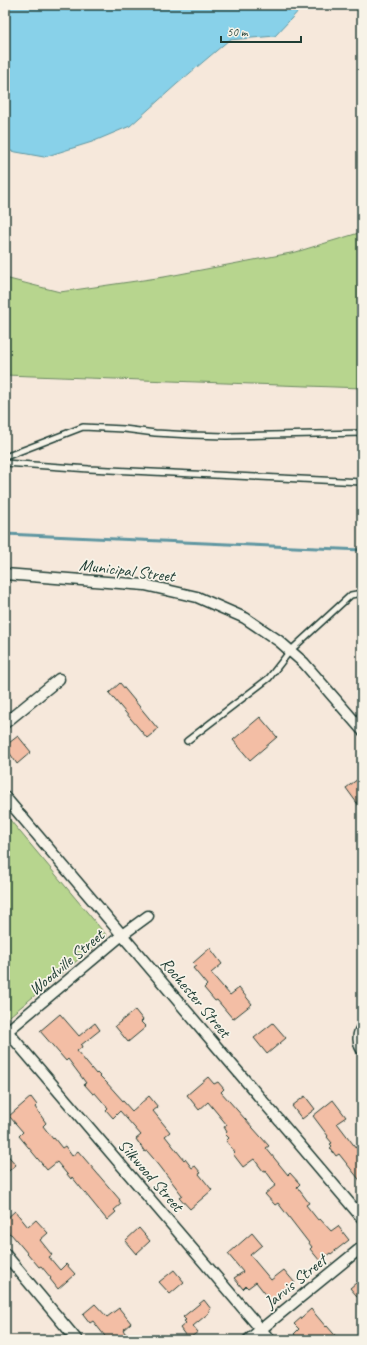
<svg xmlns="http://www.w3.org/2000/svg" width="367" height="1345" viewBox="0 0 367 1345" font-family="Caveat,sans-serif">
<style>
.green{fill:#b7d58e;stroke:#6b8961}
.water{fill:#88d1e9;stroke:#5e96a1}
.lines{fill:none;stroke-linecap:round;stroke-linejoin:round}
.stream{stroke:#5e96a1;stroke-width:3}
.building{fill:#f3bea5;stroke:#1f3d34}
.service-casing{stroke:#1f3d34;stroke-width:8}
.minor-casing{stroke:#1f3d34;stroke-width:13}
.service{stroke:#f7f3e8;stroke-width:5}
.minor{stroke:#f7f3e8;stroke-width:10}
.labels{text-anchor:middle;stroke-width:3.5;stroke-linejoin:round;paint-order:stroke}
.street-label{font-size:17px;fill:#1f3d34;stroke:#f7f3e8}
</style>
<rect width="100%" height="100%" fill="#f6e8db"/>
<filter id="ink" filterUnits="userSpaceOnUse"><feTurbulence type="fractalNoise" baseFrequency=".025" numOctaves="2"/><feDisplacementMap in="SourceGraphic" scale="8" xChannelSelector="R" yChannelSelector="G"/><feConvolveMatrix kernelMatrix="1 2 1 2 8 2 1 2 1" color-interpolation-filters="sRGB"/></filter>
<g filter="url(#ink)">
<g class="green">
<polygon points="362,232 362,388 5,375 5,278 60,292 164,277 296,252"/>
<polygon points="5,814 107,936 5,1020"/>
</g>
<polygon class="water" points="5,5 304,5 275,36 229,40 177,84 130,126 92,142 44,157 5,150"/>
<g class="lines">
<polyline class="stream" points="5,534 362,550"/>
</g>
<g class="building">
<polygon points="120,683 158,729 147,738 109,693"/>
<polygon points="260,717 277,737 250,760 233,740"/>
<polygon points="18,736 31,752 17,764 5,746"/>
<polygon points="362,776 362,810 346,788"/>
<polygon points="210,948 222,964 211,973 230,995 239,988 252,1004 233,1019 217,1000 215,1001 204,988 207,985 193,968 196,966 193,963"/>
<polygon points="135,1010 143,1020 141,1022 146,1027 128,1042 115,1026"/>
<polygon points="60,1014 79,1036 95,1023 100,1030 81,1045 82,1047 77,1051 96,1074 97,1073 106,1082 132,1111 149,1096 158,1107 153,1111 170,1132 165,1136 184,1160 185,1159 192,1168 195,1166 201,1173 199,1174 212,1190 190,1209 179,1197 182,1195 159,1165 147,1151 145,1152 136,1139 141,1135 120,1111 113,1118 106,1110 108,1108 95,1093 93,1094 84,1084 86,1083 68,1059 66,1061 40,1031"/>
<polygon points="273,1023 286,1038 267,1054 254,1038"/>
<polygon points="208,1077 214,1084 218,1082 224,1089 221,1092 269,1146 266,1148 288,1175 290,1173 300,1184 297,1187 309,1203 306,1205 318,1220 320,1219 331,1231 338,1226 349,1240 331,1254 330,1253 320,1261 310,1249 312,1247 278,1203 275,1205 265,1194 276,1185 265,1170 263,1171 254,1159 243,1167 233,1154 235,1152 226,1141 229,1138 225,1134 227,1132 224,1127 227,1125 208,1102 199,1110 187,1095"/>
<polygon points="305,1096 315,1109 302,1119 292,1106"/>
<polygon points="31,1097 37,1105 35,1107 46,1123 43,1126 53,1139 54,1138 62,1148 65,1146 72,1156 78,1151 120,1200 119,1201 121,1204 114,1210 116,1212 107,1220 72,1177 71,1179 57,1162 47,1170 19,1136 23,1132 9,1116"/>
<polygon points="333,1100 346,1117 337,1123 356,1148 362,1144 362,1183 339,1154 336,1156 330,1148 332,1146 330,1144 332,1143 327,1137 328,1136 313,1116"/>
<polygon points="5,1152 16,1165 5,1174"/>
<polygon points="15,1211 28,1227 36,1220 48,1233 40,1240 52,1255 49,1257 60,1270 66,1264 75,1274 58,1289 50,1279 51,1278 41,1266 39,1267 11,1234 10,1234 5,1229 5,1220"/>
<polygon points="139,1228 150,1241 136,1254 125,1241"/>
<polygon points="252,1233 262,1245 250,1255 271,1280 284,1270 295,1283 272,1302 256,1282 248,1288 246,1286 243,1289 234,1278 243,1272 228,1254"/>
<polygon points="174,1270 184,1282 170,1294 159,1282"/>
<polygon points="362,1278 362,1302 350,1288"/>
<polygon points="204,1300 211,1309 209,1310 210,1312 193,1326 198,1332 188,1339 180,1328 186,1323 184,1321 186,1320 183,1317"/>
<polygon points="95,1304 107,1317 119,1308 131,1323 123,1330 130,1340 108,1340 93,1321 90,1323 83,1314"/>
<polygon points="311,1309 326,1327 327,1326 339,1340 299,1340 294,1334 299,1329 294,1324"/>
</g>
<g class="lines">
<g class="service-casing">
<g id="service">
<polyline points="5,457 83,427 124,429 155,433 191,435 226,436 362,433"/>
<polyline points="5,463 89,469 362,482"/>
<polyline points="187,741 269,678 290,651 351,595 362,593"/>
<path d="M362,1024C353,1032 355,1046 362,1054"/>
</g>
</g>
<g class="minor-casing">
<g id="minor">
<polyline points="5,574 145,585 197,597 245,618 279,641 304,663 362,730"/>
<polyline points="5,723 59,679"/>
<polyline points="5,797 362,1218"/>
<polyline points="7,1031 270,1340"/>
<polyline points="5,1033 122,935 148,916"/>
<polyline points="5,1254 77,1340"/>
<polyline points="248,1340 362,1247"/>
</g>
</g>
<use href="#service" class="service"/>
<use href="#minor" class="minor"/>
</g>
</g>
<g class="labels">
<g class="street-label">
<text transform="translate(127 570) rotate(7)" y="6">Municipal Street</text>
<text transform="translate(66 962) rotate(-40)" y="6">Woodville Street</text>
<text transform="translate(196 997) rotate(50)" y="6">Rochester Street</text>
<text transform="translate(151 1175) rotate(49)" y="6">Silkwood Street</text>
<text transform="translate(295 1281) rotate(-39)" y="6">Jarvis Street</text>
</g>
</g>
<rect width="367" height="1345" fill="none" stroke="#f7f3e8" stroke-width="20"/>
<rect x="10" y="10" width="347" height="1325" fill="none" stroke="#1f3d34" stroke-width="1.5" filter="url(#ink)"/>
<path d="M221 36v6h80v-6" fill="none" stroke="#1f3d34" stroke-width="2"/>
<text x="227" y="36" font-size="12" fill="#1f3d34" stroke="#f7f3e8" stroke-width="3" paint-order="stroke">50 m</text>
</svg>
